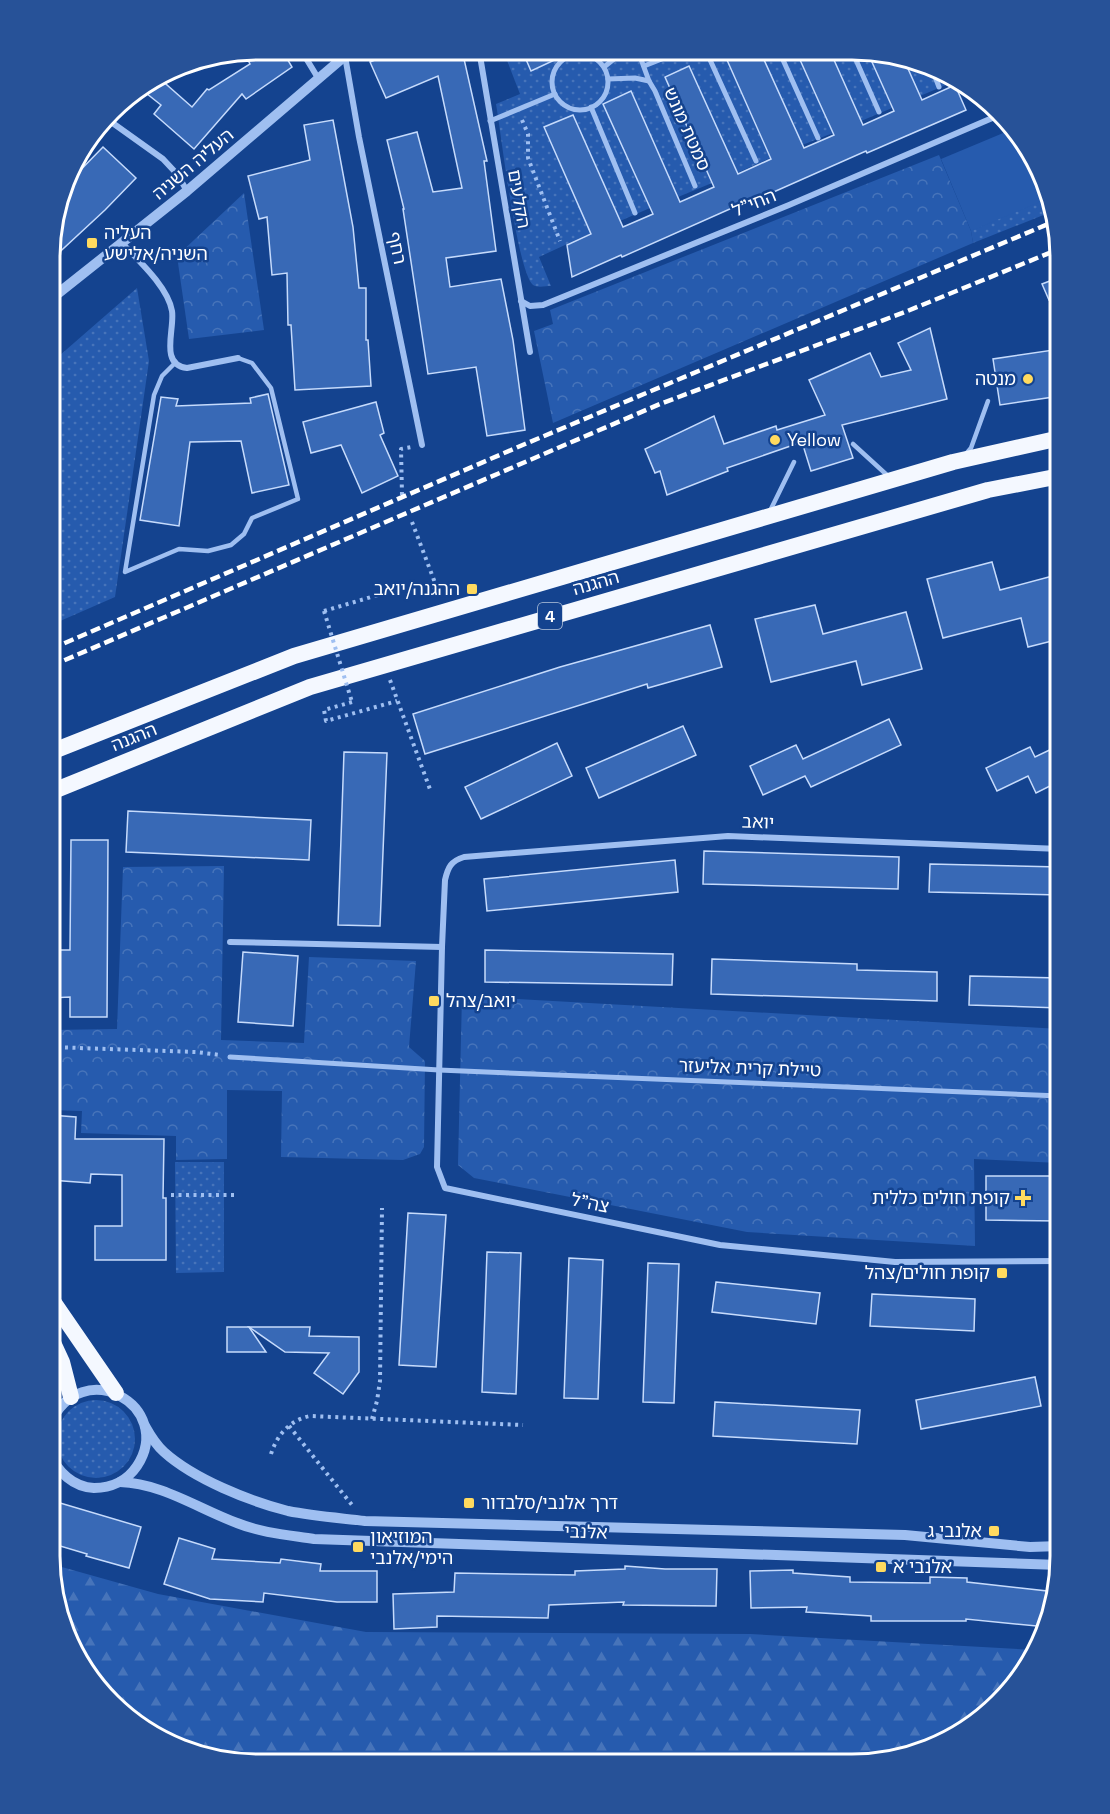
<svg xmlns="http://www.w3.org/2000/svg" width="1110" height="1814" viewBox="0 0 1110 1814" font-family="'Space Grotesk','Noto Sans Hebrew',sans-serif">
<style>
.grass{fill:url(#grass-dots)}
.forest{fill:url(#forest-firs)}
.park{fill:url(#park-crowns)}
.pitch{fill:#265bae}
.building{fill:#3869b6;stroke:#c6dbfc;stroke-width:1.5}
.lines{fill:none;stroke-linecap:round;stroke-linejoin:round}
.path{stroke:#9fbff1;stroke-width:4;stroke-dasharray:3 4.5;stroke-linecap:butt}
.service{stroke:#9fbff1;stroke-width:4.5}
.pedestrian{stroke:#9fbff1;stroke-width:5}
.minor{stroke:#9fbff1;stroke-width:6}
.tertiary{stroke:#9fbff1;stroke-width:10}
.trunk{stroke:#f4f8ff;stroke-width:16}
.rail{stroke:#fff;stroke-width:4.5;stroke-dasharray:10 4.5;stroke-linecap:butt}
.path-bridge{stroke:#9fbff1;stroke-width:4;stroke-dasharray:3 4.5;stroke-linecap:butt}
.poi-dot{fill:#ffda5f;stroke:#14438f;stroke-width:2}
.labels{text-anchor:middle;stroke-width:5;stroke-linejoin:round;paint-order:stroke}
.shield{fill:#14438f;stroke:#b8c7dd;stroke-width:1.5}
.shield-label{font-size:16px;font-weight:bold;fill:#fff}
.street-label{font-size:18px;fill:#fff;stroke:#14438f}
.poi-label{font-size:18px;fill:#fff;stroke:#14438f;text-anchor:start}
.rim{fill:none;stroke:#fff;stroke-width:3}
</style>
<defs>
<pattern id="grass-dots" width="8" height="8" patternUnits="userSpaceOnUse" patternTransform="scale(1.5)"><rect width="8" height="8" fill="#265bae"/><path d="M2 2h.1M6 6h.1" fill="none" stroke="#4774ba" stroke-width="1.8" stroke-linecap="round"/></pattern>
<pattern id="forest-firs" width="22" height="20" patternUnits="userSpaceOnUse" patternTransform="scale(1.5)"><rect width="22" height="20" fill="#265bae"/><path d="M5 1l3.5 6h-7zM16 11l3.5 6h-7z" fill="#4774ba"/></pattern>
<pattern id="park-crowns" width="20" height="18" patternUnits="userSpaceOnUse" patternTransform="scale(1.5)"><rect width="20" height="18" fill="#265bae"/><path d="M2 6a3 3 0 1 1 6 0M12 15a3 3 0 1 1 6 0" fill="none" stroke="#4774ba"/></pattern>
</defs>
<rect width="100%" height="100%" fill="#14438f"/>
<g class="grass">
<path d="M503,50H522L531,71L554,61L549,50L725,51L723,52L770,158L737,173L689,66L666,77L712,183L678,197L631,92L604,104L650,208L620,221L573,115L545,127L591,233L539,257L551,286C546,286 537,288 533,285C517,271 501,132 496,104L520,94Z"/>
<polygon points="760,51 796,51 833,133 802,145"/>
<polygon points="830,51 867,51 892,108 861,121"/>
<polygon points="905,62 953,82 920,96"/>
<polygon points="1008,131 1045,179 1051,212 973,243 971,231"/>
<polygon points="137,288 149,361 115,597 51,625 51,363"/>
<polygon points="175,1162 224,1162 224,1272 176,1273"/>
<circle cx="96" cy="1439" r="39"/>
</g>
<polygon class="forest" points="51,1564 158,1594 366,1632 750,1634 1035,1650 1018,1683 931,1749 852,1764 231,1763 131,1721 65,1635"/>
<g class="park">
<polygon points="939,155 971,231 973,243 553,423 534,331 553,324 550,310"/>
<polygon points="244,193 264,330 189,339 177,256"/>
<polygon points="224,866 221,1040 304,1043 309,957 416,961 409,1047 425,1061 424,1147 420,1154 403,1160 281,1157 282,1091 227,1090 227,1159 176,1160 176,1136 81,1133 82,1111 50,1110 50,1030 117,1029 123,867"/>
<polygon points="462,996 1060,1029 1060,1163 974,1159 975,1246 747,1232 474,1178 458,1165"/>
</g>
<polygon class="pitch" points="1008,131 1045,179 1049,198 971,231 941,159"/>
<g class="building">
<polygon points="258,50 282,50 292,67 246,99 242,94 194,149 154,114 161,105 141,89 159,78 192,107 207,89 209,90 250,64 244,52"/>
<polygon points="399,50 462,50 487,161 484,161 496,251 446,258 450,287 501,279 513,340 525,430 487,436 476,367 428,374 403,209 404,209 387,140 417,132 433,192 462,188 438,76 386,98 370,62"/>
<polygon points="522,50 576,50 531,71"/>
<polygon points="723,51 760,51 804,148 834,135 796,51 830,51 863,125 894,111 867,51 880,51 905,62 922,100 955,85 966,110 867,153 866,151 742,206 741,204 622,257 621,255 572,277 567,245 591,234 544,127 573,115 623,227 653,214 603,104 631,91 680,202 714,187 665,77 689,66 738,174 771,159"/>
<polygon points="333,120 353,227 359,288 366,288 366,340 368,340 371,386 295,390 291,325 288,325 287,273 272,275 267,217 259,219 248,176 310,160 304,125"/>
<polygon points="103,147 136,178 105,210 51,260 51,231 65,186"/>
<polygon points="1060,277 1060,295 1049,300 1042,284"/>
<polygon points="930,328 947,399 842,425 853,458 811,471 802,442 727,468 728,471 667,495 660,471 655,473 645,449 714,416 724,444 776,426 777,430 825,415 809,380 870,353 881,377 911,370 898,343"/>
<polygon points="1060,349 1060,396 1000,405 993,359"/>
<polygon points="268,394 289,485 252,493 241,441 190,442 179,526 140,520 161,397 178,399 176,406 251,403 250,398"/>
<polygon points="376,402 384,433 380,435 398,476 362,493 341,445 311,453 303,422"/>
<polygon points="992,562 1000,590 1060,574 1060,639 1028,647 1021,618 943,638 927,579"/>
<polygon points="815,605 823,634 906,612 922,669 862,685 856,661 771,682 755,619"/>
<polygon points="710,625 722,667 648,688 647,684 425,754 413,714 560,667"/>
<polygon points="889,719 901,745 811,787 805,776 763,795 750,766 796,745 803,759"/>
<polygon points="683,726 696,755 599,798 586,768"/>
<polygon points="557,743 572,776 481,819 465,787"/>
<polygon points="1060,745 1060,781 1036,793 1028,776 997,791 986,768 1030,747 1035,757"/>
<polygon points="344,752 387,753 380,926 338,925"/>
<polygon points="128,811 311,820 309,860 126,852"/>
<polygon points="71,840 108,840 107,1017 70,1017 70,997 50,998 50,950 70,950"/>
<polygon points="704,851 899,857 898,889 703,884"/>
<polygon points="675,860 678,892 487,911 484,879"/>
<polygon points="930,864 1060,867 1060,895 929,892"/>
<polygon points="485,950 673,954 672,985 485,982"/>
<polygon points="243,952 298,956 293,1026 238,1022"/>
<polygon points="712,959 857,964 857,970 937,972 937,1001 711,994"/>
<polygon points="970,976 1060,978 1060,1008 969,1005"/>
<polygon points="50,1115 76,1117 75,1139 164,1139 163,1198 166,1198 166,1260 95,1260 95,1226 122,1226 122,1175 91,1174 90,1183 50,1180"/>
<polygon points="986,1176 1060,1176 1060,1221 986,1220"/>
<polygon points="408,1213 446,1215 436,1367 399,1365"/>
<polygon points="487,1252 521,1253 516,1394 482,1392"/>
<polygon points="569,1258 603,1260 598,1399 564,1398"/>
<polygon points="648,1263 679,1264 674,1403 643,1402"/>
<polygon points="716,1282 820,1293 816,1324 712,1312"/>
<polygon points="872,1294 975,1299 974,1331 870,1326"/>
<polygon points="227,1327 249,1327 266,1352 227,1352"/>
<polygon points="249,1327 310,1327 309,1336 359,1337 359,1372 343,1394 314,1373 329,1353 285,1352"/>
<polygon points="1035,1377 1041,1406 921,1429 916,1400"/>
<polygon points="715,1402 860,1410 857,1444 713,1436"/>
<polygon points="50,1500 141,1527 129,1568 86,1556 87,1554 50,1543"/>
<polygon points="179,1538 215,1549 212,1559 280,1563 281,1559 321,1564 320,1571 377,1571 377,1602 337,1602 264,1593 263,1602 210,1599 164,1584"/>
<polygon points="625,1566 665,1569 717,1569 716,1606 623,1605 624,1602 549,1605 548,1618 437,1616 437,1627 394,1629 393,1594 454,1592 455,1573 575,1575 575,1571 625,1569"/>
<polygon points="793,1570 793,1573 850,1577 850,1582 930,1583 930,1577 967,1578 967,1582 1056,1592 1047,1627 966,1619 966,1621 871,1621 871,1616 806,1612 807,1607 751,1608 750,1571"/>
</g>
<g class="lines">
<g class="path">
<polyline points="522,120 528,134 528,158 560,241"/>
<polyline points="402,495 401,449 412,447"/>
<polyline points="412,522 440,596"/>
<polyline points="324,611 415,584 437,588"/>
<polyline points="390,680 431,792"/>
<polyline points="352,702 324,710 326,721 397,701"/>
<polyline points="50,1047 196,1052 220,1055"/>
<polyline points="171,1195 234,1195"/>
<polyline points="372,1419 377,1401 380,1381 382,1208"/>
<polyline points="289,1426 352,1505"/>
<path d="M271,1454C277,1435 290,1420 310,1416L523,1425"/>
</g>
<g class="service">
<polyline points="175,363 162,376 154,395 125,572 179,549 208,551 231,545 244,534 252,518 298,499 271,388 252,363 238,358"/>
<polyline points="853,444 888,476"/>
<polyline points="966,454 971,448 988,401"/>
<polyline points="770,511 794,462"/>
</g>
<g class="pedestrian">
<polyline points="638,51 649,81 655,91 695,186"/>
<polyline points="706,51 756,161"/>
<polyline points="779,51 818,138"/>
<polyline points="852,51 879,112"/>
<circle cx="580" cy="82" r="28"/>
<polyline points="644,66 682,51"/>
<polyline points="604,67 624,51"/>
<polyline points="934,74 939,87"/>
<polyline points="608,79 635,78 649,81"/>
<polyline points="591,107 635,213"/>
<polyline points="490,121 555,94"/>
<polyline points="230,1057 439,1070 1060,1096"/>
</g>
<g class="minor">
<polyline points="301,50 318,78"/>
<polyline points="479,50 530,352"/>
<polyline points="345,56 359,137 422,445"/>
<polyline points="107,119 163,159 177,174 187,191"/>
<path d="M122,243C138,260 168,287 172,311C175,329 159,365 187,368L238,358"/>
<polyline points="521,301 530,306 543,305 789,205 997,116"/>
<polyline points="230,942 442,947"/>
<path d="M1060,1261L895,1262L720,1245L445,1188L437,1167L442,947L445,880C448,867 451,861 464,857L728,836L1060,849"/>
</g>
<g class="tertiary">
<polyline points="51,299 187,191 352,50"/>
<path d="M145,1426C150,1435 156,1445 164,1452C194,1479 249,1501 288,1511C313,1516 340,1518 365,1521L905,1535L1030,1547L1060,1546"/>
<path d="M50,1454C58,1472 73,1487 94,1488C111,1488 127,1481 137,1466C176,1406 81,1353 50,1424"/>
<path d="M120,1482C161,1483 199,1509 237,1523C262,1533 288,1535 314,1539L1060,1565"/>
</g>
<g class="trunk">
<polyline points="51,752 294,656 953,462 1060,438"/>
<polyline points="51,792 310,687 988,490 1060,476"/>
<polyline points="50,1297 116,1393"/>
<polyline points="50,1336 62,1362 71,1397"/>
</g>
<g class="rail">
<polyline points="51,649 525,444 1053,222"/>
<polyline points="51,666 660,404 905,312 1059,249"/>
</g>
<polyline class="path-bridge" points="324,611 352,702"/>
</g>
<g class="poi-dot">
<rect x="86" y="237" width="12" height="12" rx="3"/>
<circle cx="1028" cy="379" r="6"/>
<circle cx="775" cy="440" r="6"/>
<rect x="466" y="583" width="12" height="12" rx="3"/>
<rect x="428" y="995" width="12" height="12" rx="3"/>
<path d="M1020 1189h6v6h6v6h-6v6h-6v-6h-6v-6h6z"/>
<rect x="996" y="1267" width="12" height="12" rx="3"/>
<rect x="463" y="1497" width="12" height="12" rx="3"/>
<rect x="988" y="1525" width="12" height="12" rx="3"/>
<rect x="352" y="1541" width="12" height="12" rx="3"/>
<rect x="875" y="1561" width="12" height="12" rx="3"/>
</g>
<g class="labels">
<rect class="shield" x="538" y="603" width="24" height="26" rx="4.5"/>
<g class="shield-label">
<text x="550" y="622">4</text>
</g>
<g class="street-label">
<text transform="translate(687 129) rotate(66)" y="6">סמטת מונש</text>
<text transform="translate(193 164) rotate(-40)" y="6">העליה השניה</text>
<text transform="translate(519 199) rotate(80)" y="6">הקלעים</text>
<text transform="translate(754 203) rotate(-22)" y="6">החי"ל</text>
<text transform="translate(397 248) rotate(78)" y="6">רחף</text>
<text transform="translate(596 583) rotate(-16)" y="6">ההגנה</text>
<text transform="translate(134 737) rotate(-22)" y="6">ההגנה</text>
<text transform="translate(758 822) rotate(2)" y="6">יואב</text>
<text transform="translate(750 1068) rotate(2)" y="6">טיילת קרית אליעזר</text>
<text transform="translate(590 1203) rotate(12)" y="6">צה"ל</text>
<text transform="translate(586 1532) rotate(2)" y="6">אלנבי</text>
</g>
<g class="poi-label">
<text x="104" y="239">העליה<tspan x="104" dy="21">השניה/אלישע</tspan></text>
<text x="1016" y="385" text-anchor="end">מנטה</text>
<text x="787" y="446">Yellow</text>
<text x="460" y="595" text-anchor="end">ההגנה/יואב</text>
<text x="446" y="1007">יואב/צהל</text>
<text x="1010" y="1204" text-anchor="end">קופת חולים כללית</text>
<text x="990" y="1279" text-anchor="end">קופת חולים/צהל</text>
<text x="481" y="1509">דרך אלנבי/סלבדור</text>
<text x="982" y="1537" text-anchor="end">אלנבי ג</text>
<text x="370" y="1543">המוזיאון<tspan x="370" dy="21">הימי/אלנבי</tspan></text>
<text x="893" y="1573">אלנבי א</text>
</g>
</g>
<path d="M0 0H1110V1814H0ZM258 60H852A198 198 0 0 1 1050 258V1556A198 198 0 0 1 852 1754H258A198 198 0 0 1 60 1556V258A198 198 0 0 1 258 60Z" fill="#275298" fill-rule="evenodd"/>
<path class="rim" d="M258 60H852A198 198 0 0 1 1050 258V1556A198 198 0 0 1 852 1754H258A198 198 0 0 1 60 1556V258A198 198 0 0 1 258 60Z"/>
</svg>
